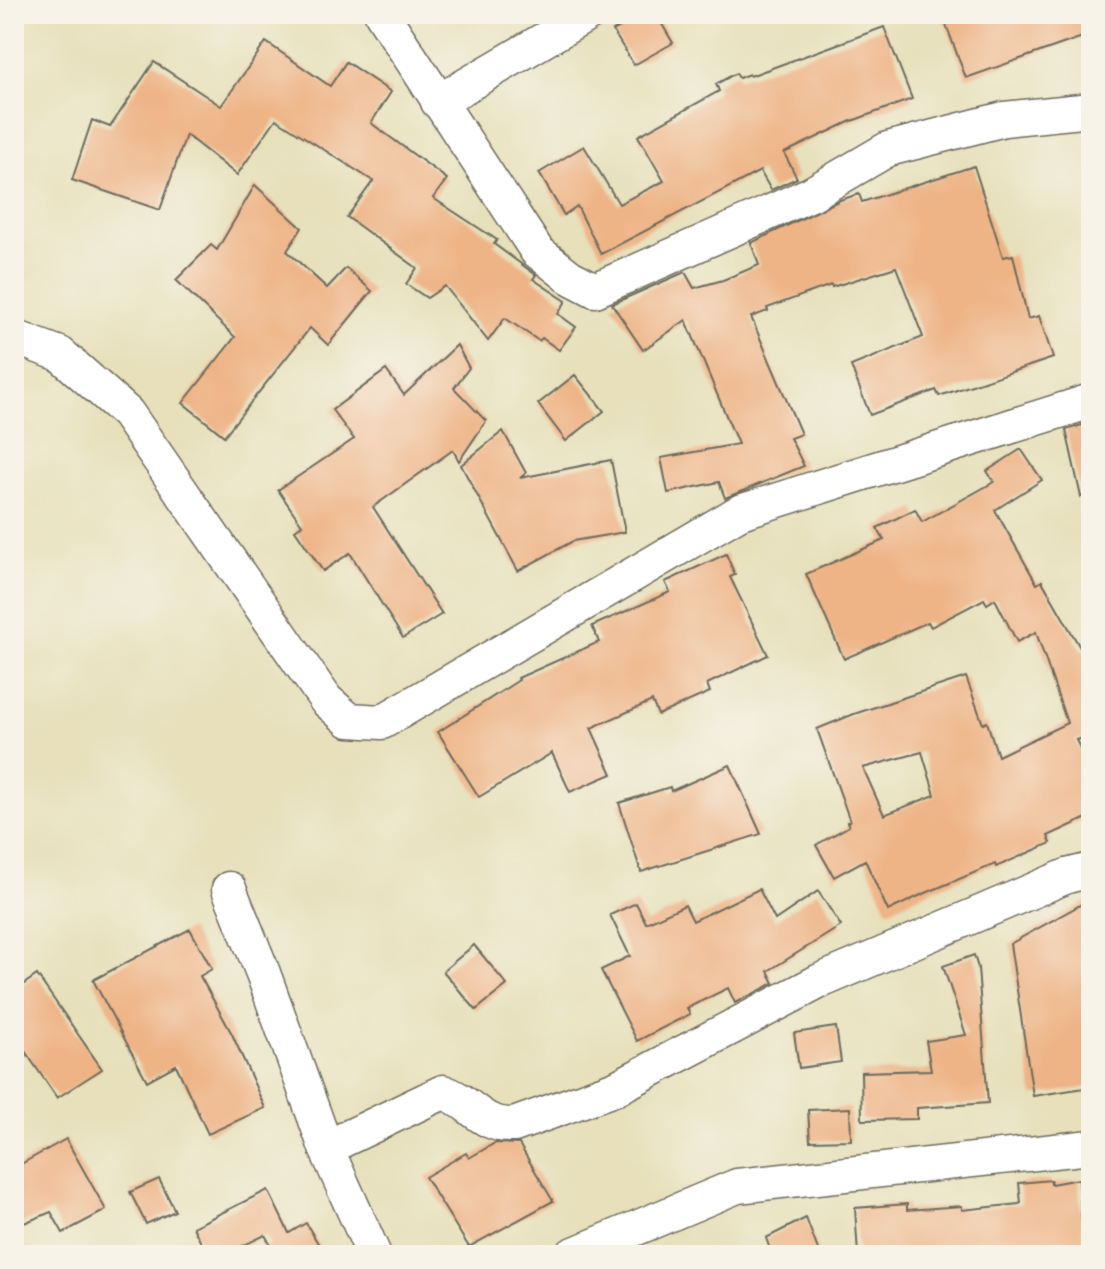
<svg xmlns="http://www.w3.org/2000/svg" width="1105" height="1269" viewBox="0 0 1105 1269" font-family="'Libre Bodoni',serif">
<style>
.building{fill:#eeb486;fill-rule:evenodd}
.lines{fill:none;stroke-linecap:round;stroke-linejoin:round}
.street-casing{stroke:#6d6a5d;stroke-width:37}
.street{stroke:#fff;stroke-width:34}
</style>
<rect width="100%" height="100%" fill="#f7f3e8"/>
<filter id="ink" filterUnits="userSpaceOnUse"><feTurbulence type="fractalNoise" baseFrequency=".0125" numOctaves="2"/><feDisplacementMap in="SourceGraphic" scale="16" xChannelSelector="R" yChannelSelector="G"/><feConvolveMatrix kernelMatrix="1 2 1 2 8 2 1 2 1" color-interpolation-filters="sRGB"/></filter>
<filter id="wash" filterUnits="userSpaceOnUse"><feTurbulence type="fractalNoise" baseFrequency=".006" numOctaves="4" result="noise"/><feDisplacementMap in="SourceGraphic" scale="32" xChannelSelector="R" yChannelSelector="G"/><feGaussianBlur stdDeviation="1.8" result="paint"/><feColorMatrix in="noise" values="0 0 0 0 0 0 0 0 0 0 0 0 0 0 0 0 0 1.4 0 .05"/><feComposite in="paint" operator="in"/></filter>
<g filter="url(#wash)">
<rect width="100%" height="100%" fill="#e7e0bb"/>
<g id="blocks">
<g class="building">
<polygon points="643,14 656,14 673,43 634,65 613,31"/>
<polygon points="942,14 1091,14 1091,34 966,78"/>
<polygon points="884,27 912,99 849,122 784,153 797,178 771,190 760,171 601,254 577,206 564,215 539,173 584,146 619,204 664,181 638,136 719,91 716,84 736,73 739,78 749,74 750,76"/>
<polygon points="266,42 330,86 346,62 391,92 371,123 447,179 433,198 497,240 494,244 536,275 533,279 566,301 558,314 576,327 559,350 542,338 539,341 505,318 488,341 445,286 427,298 406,284 417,268 347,217 373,181 276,119 237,175 186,135 160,210 72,180 92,120 110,127 154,62 221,106"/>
<polygon points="974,166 1003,257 1013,255 1028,319 1039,316 1053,358 939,396 936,390 870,415 851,366 923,337 896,267 832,287 831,285 767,308 768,311 751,317 801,434 790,438 804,466 725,498 719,482 668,493 661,458 738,444 686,320 643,350 612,304 685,272 694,288 723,280 759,265 751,243 840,200 859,194 862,202"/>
<polygon points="255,185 302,228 287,251 327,288 346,268 372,291 328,345 310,328 224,436 183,403 235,337 176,280 211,245 217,250"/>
<polygon points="457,345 469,368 454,388 486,421 459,461 453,450 373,507 442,614 403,638 350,553 323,571 295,530 302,525 278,490 354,439 332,410 386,370 404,395"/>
<polygon points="575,375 604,411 566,441 538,404"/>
<polygon points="1091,422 1091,495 1081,497 1066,430"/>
<polygon points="503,431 526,473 520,478 611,460 625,532 573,541 518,571 461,465"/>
<path d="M1021,449L1042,480L995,510L1037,584L1042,581L1082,651L1091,648V736L1076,740L1091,771V816L1048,836L1051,843L996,867L995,864L921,895L888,911L865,860L834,877L816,845L849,826L847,822L850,821L817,729L854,714L966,677L983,724L987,722L998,756L1067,723L1036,632L1017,642L995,599L987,604L984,599L931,627L928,622L844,659L806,574L884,540L877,528L915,509L922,522L994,482L987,471ZM922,752L935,795L884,815L863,768Z"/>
<polygon points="726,554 735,575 730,577 768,655 707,684 710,692 658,715 652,701 591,728 612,774 570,792 552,753 479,797 438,732 519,680 518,678 599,642 592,626 670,592 665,582"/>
<polygon points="730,765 761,834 641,872 619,803 670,787 671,791"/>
<polygon points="759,889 775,920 818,891 841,926 768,971 774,983 735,1003 728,988 687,1008 690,1014 637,1041 601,970 630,956 610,915 636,903 646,923 685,905 693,921"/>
<polygon points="1091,899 1091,1087 1033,1096 1010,944"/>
<polygon points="190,929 212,969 200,976 232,1034 265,1108 208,1134 176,1065 147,1081 93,980"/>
<polygon points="474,945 507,985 476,1010 443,971"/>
<polygon points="974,955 978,968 988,1103 917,1108 917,1119 862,1120 861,1072 931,1070 926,1041 966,1035 943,966"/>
<polygon points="37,975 102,1069 57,1098 14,1035 14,991"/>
<polygon points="836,1027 841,1062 799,1068 794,1033"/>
<polygon points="850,1108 851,1140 810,1141 808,1110"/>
<polygon points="66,1139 106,1210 63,1233 51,1212 14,1227 14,1168"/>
<polygon points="495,1143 519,1144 553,1201 469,1247 425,1177 466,1153 469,1158"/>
<polygon points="159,1179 175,1211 146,1224 130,1192"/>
<polygon points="1079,1179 1084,1255 858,1255 855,1208 907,1204 907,1210 962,1206 962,1210 1019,1204 1021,1203 1019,1183 1051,1180 1051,1184"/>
<polygon points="268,1190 289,1233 306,1223 325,1255 251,1255 270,1244 265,1235 224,1255 207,1255 193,1227"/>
<polygon points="806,1218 820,1255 772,1255 766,1238"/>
</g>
</g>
</g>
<g filter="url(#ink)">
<use href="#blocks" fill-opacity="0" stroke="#6d6a5d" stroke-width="2"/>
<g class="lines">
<g class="street-casing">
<g id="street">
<polyline points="382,14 537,251 570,277 595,290 811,194 888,149 1004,119 1091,110"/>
<polyline points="438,102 588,14"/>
<polyline points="14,337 60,354 127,413 326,700 349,720 382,722 740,512 1091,401"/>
<polyline points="229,889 263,973 326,1148 374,1255"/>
<path d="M326,1148L443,1092C471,1101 481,1127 514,1125L616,1088L820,981L1067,876L1091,870"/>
<polyline points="572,1255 737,1186 1091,1147"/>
</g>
</g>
<use href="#street" class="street"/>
</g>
</g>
<rect width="1105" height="1269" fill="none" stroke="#f7f3e8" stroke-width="48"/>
</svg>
